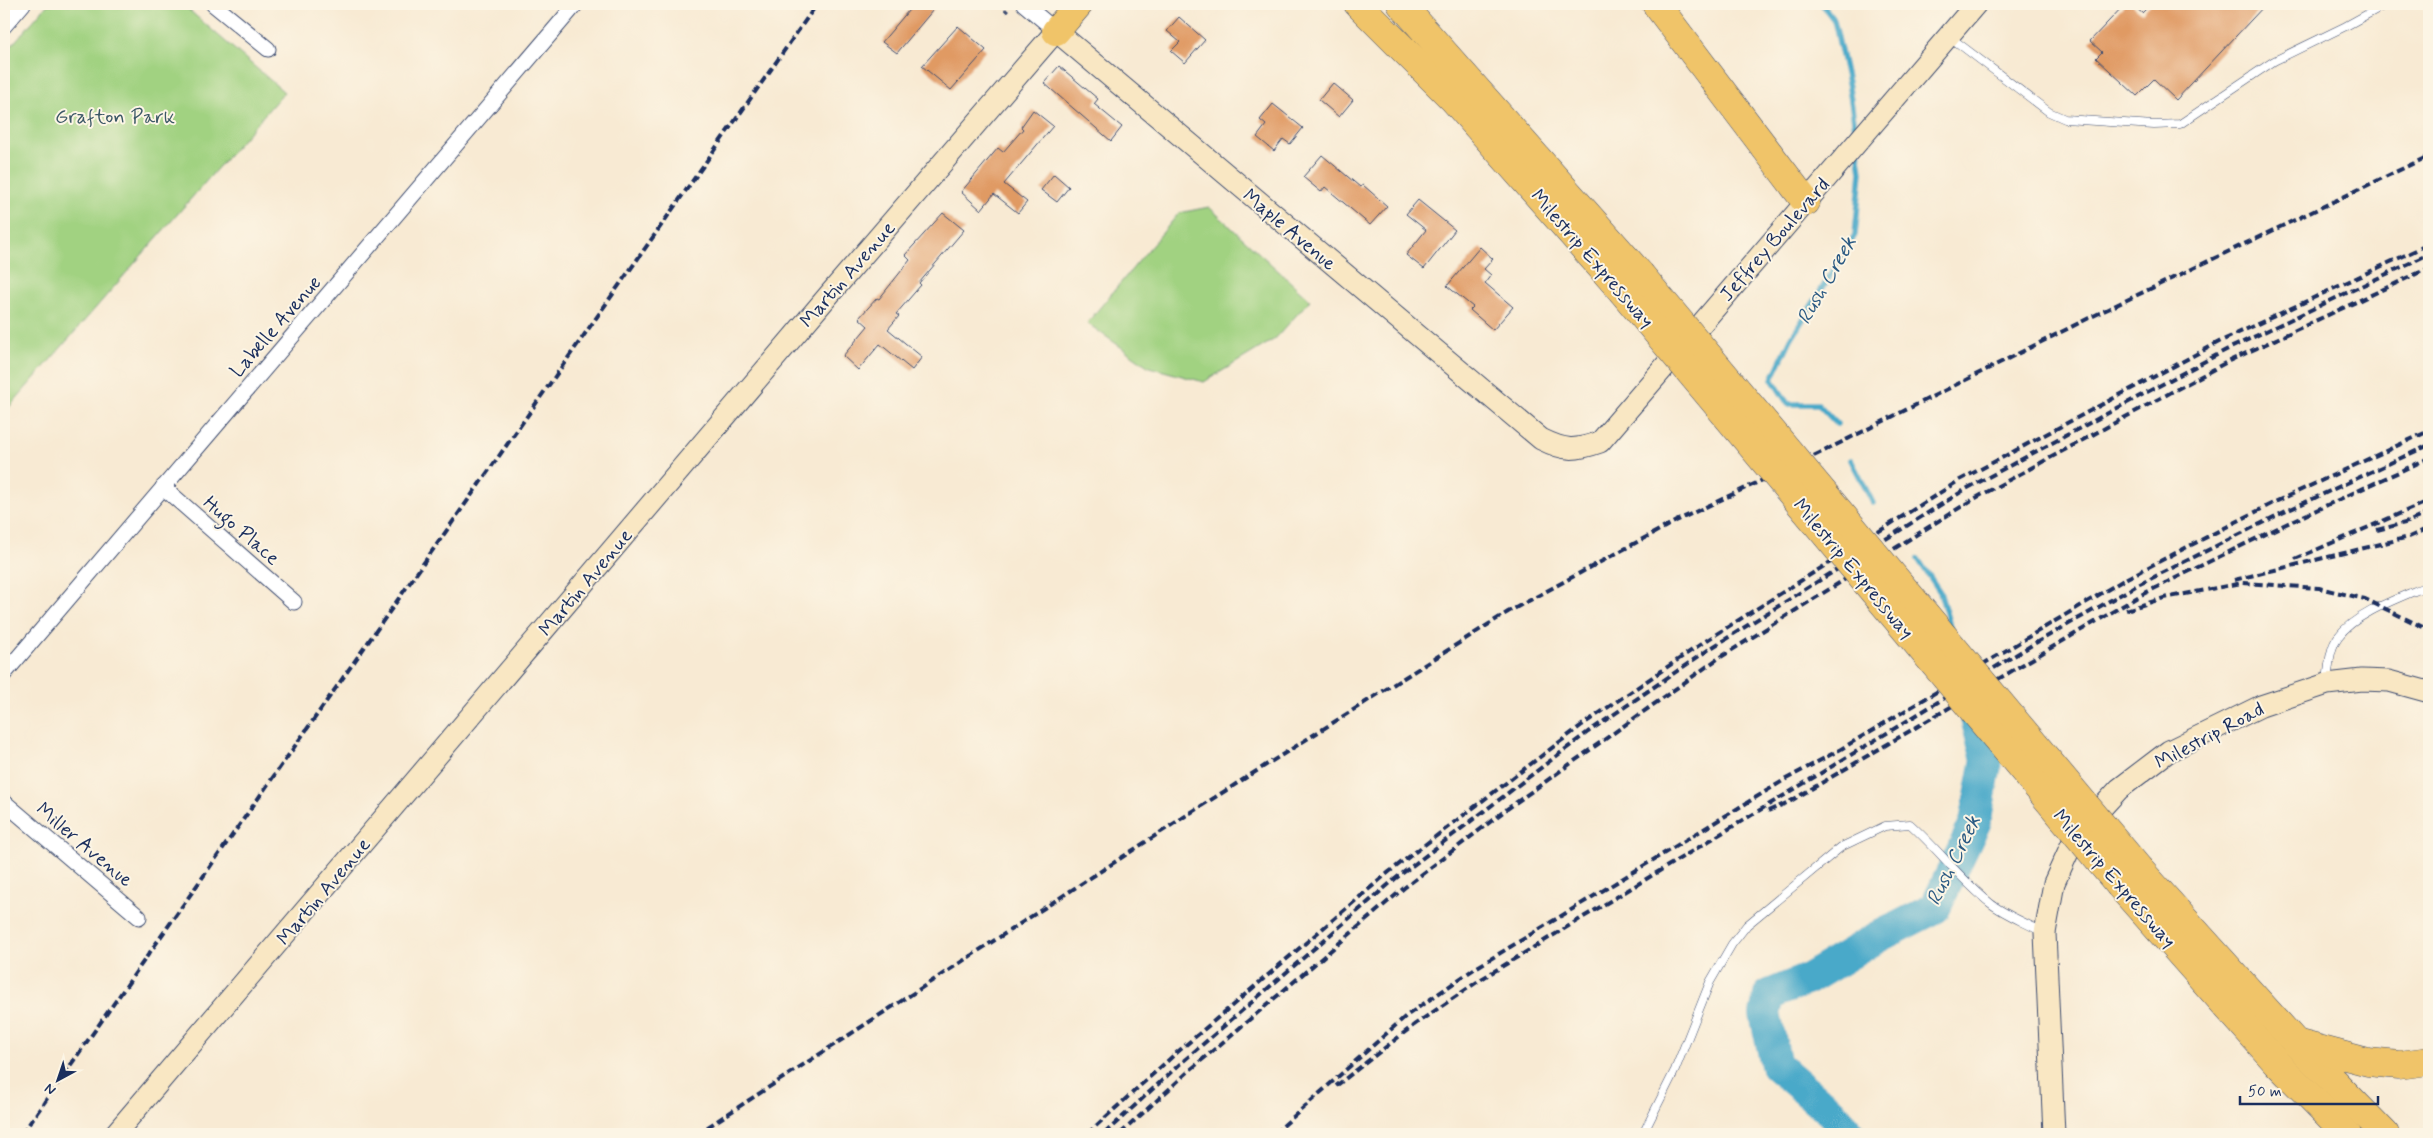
<svg xmlns="http://www.w3.org/2000/svg" width="2433" height="1138" viewBox="0 0 2433 1138" font-family="Mynerve,sans-serif">
<style>
.green{fill:#a1d281;stroke:#5e8070}
.lines{fill:none;stroke-linecap:round;stroke-linejoin:round}
.stream{stroke:#4aa9c9;stroke-width:5.5}
.river{stroke:#4aa9c9;stroke-width:32}
.building{fill:#e09a64}
.lane-casing{stroke:#3c4b70;stroke-width:9}
.street-casing{stroke:#3c4b70;stroke-width:17}
.secondary-casing{stroke:#3c4b70;stroke-width:23}
.highway-casing{stroke:#3c4b70;stroke-width:29}
.path{stroke:#3c4b70;stroke-width:3;stroke-dasharray:4 4;stroke-linecap:butt}
.lane{stroke:#fff;stroke-width:8}
.street{stroke:#fff;stroke-width:15}
.secondary{stroke:#f9e7c3;stroke-width:21}
.highway{stroke:#f0c469;stroke-width:28}
.rail{stroke:#1b2f5e;stroke-width:4;stroke-dasharray:8 4;stroke-linecap:butt}
.highway-bridge-casing{stroke:#3c4b70;stroke-width:29;stroke-linecap:butt}
.highway-bridge{stroke:#f0c469;stroke-width:28}
.labels{text-anchor:middle;stroke-width:4;stroke-linejoin:round;paint-order:stroke}
.park-label{font-size:20px;fill:#3c5867;stroke:#fcf5e5}
.street-label{font-size:20px;fill:#1b2f5e;stroke:#fcf5e5}
.water-label{font-size:21px;font-style:italic;fill:#2b5a83;stroke:#fcf5e5}
</style>
<rect width="100%" height="100%" fill="#fcf5e5"/>
<filter id="ink" filterUnits="userSpaceOnUse"><feTurbulence type="fractalNoise" baseFrequency=".02" numOctaves="2"/><feDisplacementMap in="SourceGraphic" scale="10" xChannelSelector="R" yChannelSelector="G"/><feConvolveMatrix kernelMatrix="1 2 1 2 8 2 1 2 1" color-interpolation-filters="sRGB"/></filter>
<filter id="wash" filterUnits="userSpaceOnUse"><feTurbulence type="fractalNoise" baseFrequency=".0096" numOctaves="4" result="noise"/><feDisplacementMap in="SourceGraphic" scale="20" xChannelSelector="R" yChannelSelector="G"/><feGaussianBlur stdDeviation="1.12" result="paint"/><feColorMatrix in="noise" values="0 0 0 0 0 0 0 0 0 0 0 0 0 0 0 0 0 1.4 0 .05"/><feComposite in="paint" operator="in"/></filter>
<g filter="url(#wash)">
<rect width="100%" height="100%" fill="#f8ead3"/>
<g class="green">
<polygon points="48,4 182,4 284,92 4,413 4,54"/>
<polygon points="1209,207 1310,300 1275,339 1204,382 1149,367 1087,323 1179,213"/>
</g>
<g class="lines">
<g class="stream">
<polyline points="1822,4 1834,20 1849,87 1856,135"/>
<polyline points="1837,424 1818,404 1788,404 1772,379 1791,339 1855,235 1861,172 1858,150"/>
<polyline points="1851,460 1873,503"/>
<polyline points="1918,559 1940,592 1950,626"/>
</g>
<polyline class="river" points="1850,1134 1831,1112 1776,1065 1765,1014 1769,995 1808,979 1878,937 1935,908 1975,823 1987,759 1976,718"/>
</g>
<g id="blocks">
<g class="building">
<polygon points="914,4 938,4 897,53 882,42"/>
<polygon points="2125,4 2131,4 2142,13 2151,4 2266,4 2176,100 2154,79 2137,96 2096,58 2102,52 2090,41"/>
<polygon points="1179,17 1205,40 1185,63 1171,51 1180,42 1167,31"/>
<polygon points="958,26 986,50 951,90 922,66"/>
<polygon points="1059,66 1098,99 1094,104 1122,127 1111,141 1044,83"/>
<polygon points="1333,83 1353,100 1339,117 1319,100"/>
<polygon points="1273,104 1303,128 1290,144 1283,139 1274,151 1257,137 1266,125 1260,120"/>
<polygon points="1033,110 1053,126 1004,184 1027,202 1018,213 994,194 981,210 961,192 998,148 1003,152 1023,129 1021,127"/>
<polygon points="1322,155 1360,187 1363,185 1387,206 1370,225 1325,187 1321,192 1303,177"/>
<polygon points="1054,174 1069,187 1057,202 1041,190"/>
<polygon points="1418,200 1455,230 1424,269 1406,255 1426,230 1406,214"/>
<polygon points="943,213 964,230 919,283 921,285 896,314 899,316 888,329 922,357 912,370 880,344 858,370 843,356 868,326 859,318 877,298 879,299 910,260 905,255"/>
<polygon points="1480,247 1493,259 1484,269 1491,275 1485,283 1513,307 1493,330 1470,310 1473,307 1447,286"/>
</g>
</g>
</g>
<g filter="url(#ink)">
<use href="#blocks" fill-opacity="0" stroke="#3c4b70" stroke-width="1"/>
<g class="lines">
<g class="lane-casing">
<g id="lane">
<polyline points="1950,37 2049,112 2065,119 2154,125 2180,124 2274,61 2346,26 2386,4"/>
<path d="M2327,682C2329,667 2329,649 2338,637C2355,613 2402,597 2429,585"/>
<path d="M1643,1134L1675,1070L1710,982L1732,944L1747,925L1841,847L1885,826L1910,824C1938,849 1960,879 1990,903C2005,915 2027,923 2044,933"/>
</g>
</g>
<g class="street-casing">
<g id="street">
<polyline points="213,4 268,49"/>
<polyline points="1024,4 1056,31"/>
<polyline points="4,26 23,4"/>
<polyline points="163,487 294,602"/>
<polyline points="4,674 576,4"/>
<polyline points="4,802 139,917"/>
</g>
</g>
<g class="secondary-casing">
<g id="secondary">
<path d="M115,1134L828,296L1056,31L1541,439C1565,451 1575,451 1600,442L1976,4"/>
<polyline points="2054,1134 2045,933 2054,883 2075,837 2119,789 2169,751 2261,706 2327,684 2362,680 2389,681 2429,692"/>
</g>
</g>
<g class="highway-casing">
<g id="highway">
<polyline points="1358,4 1453,99 1621,290"/>
<polyline points="1401,4 1640,274"/>
<polyline points="1656,4 1806,202"/>
<polyline points="1056,31 1079,4"/>
<polyline points="2140,870 2296,1043 2385,1134"/>
<polyline points="2120,886 2276,1062 2347,1134"/>
<polyline points="2296,1043 2368,1062 2399,1065 2429,1061"/>
</g>
</g>
<polyline class="path" points="999,4 1009,13"/>
<use href="#lane" class="lane"/>
<use href="#street" class="street"/>
<use href="#secondary" class="secondary"/>
<use href="#highway" class="highway"/>
<g class="rail">
<polyline points="2377,530 2405,523 2429,513"/>
<polyline points="2295,559 2429,501"/>
<polyline points="2234,580 2409,537 2429,528"/>
<polyline points="2126,610 2164,598 2242,583 2319,588 2365,599 2429,630"/>
<polyline points="1768,811 1789,802 2141,595 2286,524 2429,458"/>
<polyline points="1336,1086 1414,1025 1483,978 2032,645 2134,587 2280,514 2429,445"/>
<polyline points="22,1134 817,4"/>
<polyline points="697,1134 1187,815 1508,612 1676,521 1824,451 2089,318 2429,156"/>
<polyline points="1087,1134 1174,1055 1389,872 1582,725 1704,642 1960,480 2221,341 2429,244"/>
<polyline points="1104,1134 1181,1063 1395,879 1588,732 1708,650 1966,489 2226,350 2429,254"/>
<polyline points="1120,1134 1189,1071 1404,888 1507,809 1716,660 1972,500 2229,361 2429,268"/>
<polyline points="1274,1134 1406,1016 1474,969 1786,779 1841,749 2127,578 2275,502 2429,431"/>
</g>
<g class="highway-bridge-casing">
<g id="highway-bridge">
<polyline points="1640,274 2140,870"/>
<polyline points="1621,290 2120,886"/>
</g>
</g>
<use href="#highway-bridge" class="highway-bridge"/>
</g>
</g>
<g class="labels">
<g class="park-label">
<text x="115" y="123">Grafton Park</text>
</g>
<g class="street-label">
<text transform="translate(1290 229) rotate(40)" y="7">Maple Avenue</text>
<text transform="translate(1774 239) rotate(-49)" y="7">Jeffrey Boulevard</text>
<text transform="translate(1593 258) rotate(49)" y="7">Milestrip Expressway</text>
<text transform="translate(847 274) rotate(-49)" y="7">Martin Avenue</text>
<text transform="translate(275 326) rotate(-49)" y="7">Labelle Avenue</text>
<text transform="translate(242 530) rotate(41)" y="7">Hugo Place</text>
<text transform="translate(1854 568) rotate(50)" y="7">Milestrip Expressway</text>
<text transform="translate(585 582) rotate(-50)" y="7">Martin Avenue</text>
<text transform="translate(2209 735) rotate(-28)" y="7">Milestrip Road</text>
<text transform="translate(85 844) rotate(40)" y="7">Miller Avenue</text>
<text transform="translate(2115 878) rotate(49)" y="7">Milestrip Expressway</text>
<text transform="translate(323 891) rotate(-50)" y="7">Martin Avenue</text>
</g>
<g class="water-label">
<text transform="translate(1826 280) rotate(-60)" y="7">Rush Creek</text>
<text transform="translate(1953 860) rotate(-64)" y="7">Rush Creek</text>
</g>
</g>
<rect width="2433" height="1138" fill="none" stroke="#fcf5e5" stroke-width="20"/>
<g transform="translate(58 1080) rotate(220)" stroke="#fcf5e5" stroke-width="4" paint-order="stroke">
<path d="M0-4L9 19L0 12L-9 19Z" fill="#1b2f5e"/>
<text y="-8" font-size="14" font-weight="bold" text-anchor="middle" fill="#1b2f5e">N</text>
</g>
<path d="M2240 1096v8h138v-8" fill="none" stroke="#1b2f5e" stroke-width="2.5"/>
<text x="2248" y="1096" font-size="15" fill="#1b2f5e" stroke="#fcf5e5" stroke-width="4" paint-order="stroke">50 m</text>
</svg>
